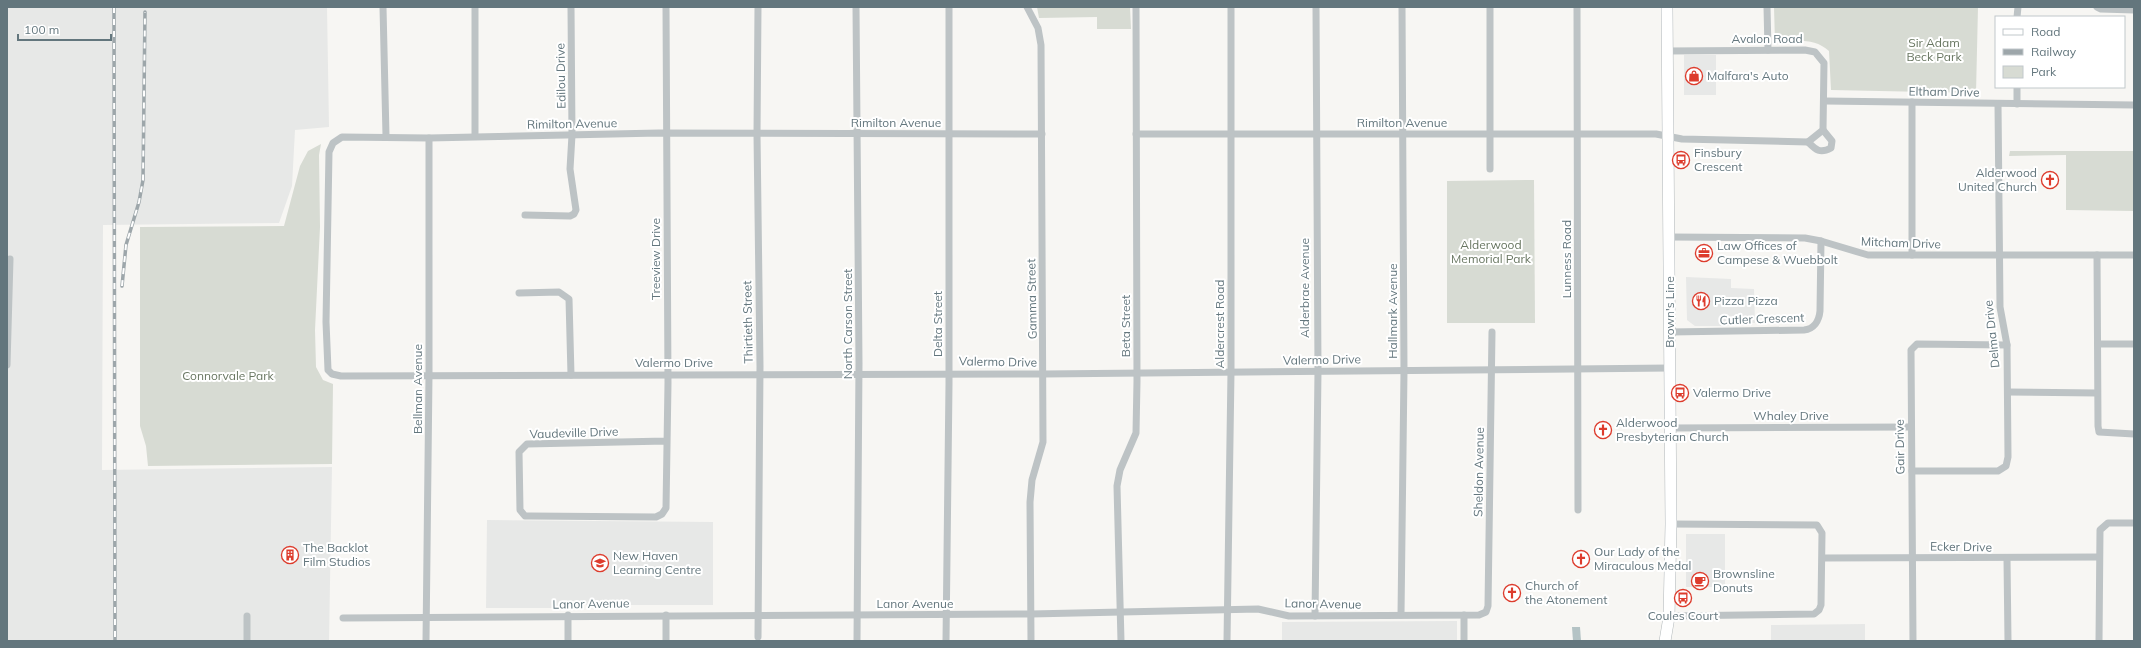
<svg xmlns="http://www.w3.org/2000/svg" width="2141" height="648" viewBox="0 0 2141 648" font-family="Mulish,sans-serif">
<style>
.built{fill:#e7e8e7}
.green{fill:#d7dbd3}
.water{fill:#b4c3c5}
.lines{fill:none;stroke-linecap:round;stroke-linejoin:round}
.primary-casing{stroke:#b1b7ba;stroke-width:12}
.minor{stroke:#bdc3c5;stroke-width:7}
.primary{stroke:#fff;stroke-width:11}
.rail-casing{stroke:#9da6aa;stroke-width:3.5}
.rail{stroke:#fff;stroke-width:2;stroke-dasharray:6;stroke-linecap:butt}
.labels{text-anchor:middle;stroke-width:4;stroke-linejoin:round;paint-order:stroke}
.street-label{font-size:12px;fill:#63767d;stroke:#fff}
.park-label{font-size:12px;fill:#687661;stroke:#fff}
.poi-label{font-size:12px;fill:#63767d;stroke:#fff;text-anchor:start}
</style>
<rect width="100%" height="100%" fill="#f7f6f3"/>
<g class="built">
<polygon points="7,7 327,7 329,127 295,130 292,186 279,223 103,225 102,470 332,467 329,641 7,641"/>
<rect x="1684" y="55" width="32" height="40"/>
<polygon points="1686,277 1731,279 1731,288 1754,289 1755,323 1740,323 1734,326 1695,326 1687,320"/>
<polygon points="487,520 713,522 713,605 575,605 556,608 486,608"/>
<rect x="1686" y="534" width="39" height="53"/>
<polygon points="1457,621 1457,641 1282,641 1282,622"/>
<polygon points="1865,624 1865,641 1771,641 1771,625"/>
</g>
<g class="green">
<polygon points="1037,7 1130,7 1131,29 1097,29 1097,17 1039,18"/>
<path d="M1774,7H1978L1976,93L1831,90L1829,51C1814,37 1794,41 1775,42Z"/>
<polygon points="321,144 319,155 320,227 315,330 316,367 323,380 333,384 332,464 148,466 146,446 140,426 140,227 284,226 300,166 308,151"/>
<polygon points="2010,151 2134,151 2134,211 2066,210 2066,155 2009,156"/>
<polygon points="1534,180 1535,323 1447,323 1447,181"/>
</g>
<polygon class="water" points="1572,627 1580,627 1581,641 1573,641"/>
<g class="lines">
<g class="primary-casing">
<polyline id="primary" points="1665,641 1669,617 1671,524 1667,7"/>
</g>
<g class="minor">
<polyline points="383,7 386,136"/>
<polyline points="666,7 668,383 666,508 662,514 656,517 530,516 525,516 520,510 519,452 527,444 666,441"/>
<polyline points="758,7 757,134 760,366 758,637"/>
<polyline points="856,7 859,363 857,641"/>
<polyline points="1027,7 1038,28 1041,45 1043,442 1032,480 1030,502 1031,641"/>
<polyline points="1490,7 1490,169"/>
<polyline points="1577,7 1578,510"/>
<polyline points="1767,7 1768,50"/>
<polyline points="2097,7 2101,9 2134,10"/>
<polyline points="2017,17 2018,7"/>
<polyline points="1825,101 2134,105"/>
<polyline points="1912,102 1912,255"/>
<polyline points="2017,104 2017,87"/>
<polyline points="1042,134 659,133 429,138 342,137 333,143 329,152 326,322 328,370 332,374 341,376 1044,374 1670,368"/>
<polyline points="1136,134 1656,134 1682,139 1808,142 1823,130 1824,63 1815,52 1805,50 1667,51"/>
<polyline points="475,136 475,7"/>
<path d="M1808,142C1816,150 1820,154 1831,148L1832,141L1823,130"/>
<polyline points="525,215 570,216 574,214 576,210 570,169 572,135 571,7"/>
<polyline points="1670,237 1805,238 1821,241 1868,255 2134,255"/>
<polyline points="2097,255 2098,426 2099,432 2134,434"/>
<polyline points="519,293 559,292 569,299 571,375"/>
<path d="M1671,332L1804,330C1814,329 1819,321 1820,311L1821,241"/>
<polyline points="2098,344 2134,344"/>
<polyline points="7,365 10,259"/>
<polyline points="2008,392 2097,393"/>
<polyline points="1671,428 1911,427"/>
<polyline points="1912,471 1998,471 2006,466 2008,457 2007,345 2000,307 1998,104"/>
<polyline points="1823,558 2099,557"/>
<polyline points="2007,559 2008,641"/>
<polyline points="1401,615 1404,371 1402,7"/>
<polyline points="1464,615 1464,641"/>
<polyline points="1315,616 1318,371 1316,7"/>
<polyline points="1669,616 1814,614 1819,610 1821,605 1822,533 1817,525 1671,524"/>
<polyline points="343,618 1031,614 1258,609 1289,616 1479,615 1486,612 1488,606 1492,332"/>
<polyline points="247,641 247,616"/>
<polyline points="426,641 429,375 429,138"/>
<polyline points="568,641 568,615"/>
<polyline points="666,641 666,615"/>
<polyline points="946,641 949,384 949,7"/>
<polyline points="1121,641 1117,486 1120,470 1136,433 1137,381 1136,7"/>
<polyline points="1227,641 1231,372 1231,7"/>
<polyline points="1913,641 1911,350 1917,344 2007,345"/>
<polyline points="2099,641 2100,530 2108,523 2134,523"/>
</g>
<use href="#primary" class="primary"/>
<g class="rail-casing">
<g id="rail">
<polyline points="114,7 115,641"/>
<polyline points="122,286 126,245 139,202 143,180 145,12"/>
</g>
</g>
<use href="#rail" class="rail"/>
</g>
<defs>
<g id="shop-ring" transform="scale(0.9)"><circle r="9.5" fill="#fff" stroke="#dd3c2d" stroke-width="1.5"/><path d="M-5-2.5h2.3a2.7 3.5 0 0 1 5.4 0H5L5.5 6h-11ZM-1.5-2.5h3a1.5 2.3 0 0 0-3 0Z" fill="#dd3c2d"/></g>
<g id="bus-ring" transform="scale(0.9)"><circle r="9.5" fill="#fff" stroke="#dd3c2d" stroke-width="1.5"/><path d="M-5-6H5V4H4V6H2V4H-2V6H-4V4H-5ZM-3.5-4V0h7V-4ZM-3.5 1.2v1.5H-2V1.2ZM2 1.2v1.5H3.5V1.2Z" fill="#dd3c2d"/></g>
<g id="church-ring" transform="scale(0.9)"><circle r="9.5" fill="#fff" stroke="#dd3c2d" stroke-width="1.5"/><path d="M-1.2-6h2.4v3.5h3.3v2.4h-3.3V6h-2.4V-.1h-3.3v-2.4h3.3Z" fill="#dd3c2d"/></g>
<g id="office-ring" transform="scale(0.9)"><circle r="9.5" fill="#fff" stroke="#dd3c2d" stroke-width="1.5"/><path d="M-6-3h4V-5.5h4V-3h4V5H-6ZM-1-4.5V-3h2v-1.5ZM-6 0V1H6V0Z" fill="#dd3c2d"/></g>
<g id="restaurant-ring" transform="scale(0.9)"><circle r="9.5" fill="#fff" stroke="#dd3c2d" stroke-width="1.5"/><path d="M-5-6h1v4h1v-4h1v4h1v-4h1v5L-1.5 .5V6h-2V.5L-5-1ZM5-6V6H3V1.5H1.5Q1.5-4 5-6Z" fill="#dd3c2d"/></g>
<g id="building-ring" transform="scale(0.9)"><circle r="9.5" fill="#fff" stroke="#dd3c2d" stroke-width="1.5"/><path d="M-4-6H4V6H1V3H-1V6H-4ZM-2.5-4.3h1.7v1.8h-1.7ZM.8-4.3h1.7v1.8H.8ZM-2.5-1h1.7V.8h-1.7ZM.8-1h1.7V.8H.8Z" fill="#dd3c2d"/></g>
<g id="school-ring" transform="scale(0.9)"><circle r="9.5" fill="#fff" stroke="#dd3c2d" stroke-width="1.5"/><path d="M0-5L7-2L0 1L-7-2ZM-4 1L0 2.5L4 1V4Q0 6-4 4Z" fill="#dd3c2d"/></g>
<g id="cafe-ring" transform="scale(0.9)"><circle r="9.5" fill="#fff" stroke="#dd3c2d" stroke-width="1.5"/><path d="M-5.5-4.5H6V0H3Q3 3.5 0 3.5H-2.5Q-5.5 3.5-5.5 0ZM3-3.2v2h1.7v-2ZM-6 4.5H4V6H-6Z" fill="#dd3c2d"/></g>
</defs>
<g fill-rule="evenodd">
<use href="#shop-ring" x="1694" y="76"/>
<use href="#bus-ring" x="1681" y="160"/>
<use href="#church-ring" x="2050" y="180"/>
<use href="#office-ring" x="1704" y="253"/>
<use href="#restaurant-ring" x="1701" y="301"/>
<use href="#bus-ring" x="1680" y="393"/>
<use href="#church-ring" x="1603" y="430"/>
<use href="#building-ring" x="290" y="555"/>
<use href="#church-ring" x="1581" y="559"/>
<use href="#school-ring" x="600" y="563"/>
<use href="#cafe-ring" x="1700" y="581"/>
<use href="#church-ring" x="1512" y="593"/>
<use href="#bus-ring" x="1683" y="598"/>
</g>
<g class="labels">
<g class="street-label">
<text x="1767" y="43">Avalon Road</text>
<text transform="translate(561 76) rotate(-91)" y="4">Edilou Drive</text>
<text transform="translate(1944 92) rotate(1)" y="4">Eltham Drive</text>
<text x="896" y="127">Rimilton Avenue</text>
<text x="1402" y="127">Rimilton Avenue</text>
<text transform="translate(572 124) rotate(-1)" y="4">Rimilton Avenue</text>
<text transform="translate(1901 243) rotate(2)" y="4">Mitcham Drive</text>
<text transform="translate(656 259) rotate(-90)" y="4">Treeview Drive</text>
<text transform="translate(1567 259) rotate(-90)" y="4">Lunness Road</text>
<text transform="translate(1305 288) rotate(-90)" y="4">Alderbrae Avenue</text>
<text transform="translate(1032 299) rotate(-91)" y="4">Gamma Street</text>
<text transform="translate(1393 311) rotate(-90)" y="4">Hallmark Avenue</text>
<text transform="translate(1670 312) rotate(-90)" y="4">Brown's Line</text>
<text transform="translate(1762 319) rotate(-2)" y="4">Cutler Crescent</text>
<text transform="translate(748 322) rotate(-91)" y="4">Thirtieth Street</text>
<text transform="translate(848 324) rotate(-90)" y="4">North Carson Street</text>
<text transform="translate(938 324) rotate(-90)" y="4">Delta Street</text>
<text transform="translate(1220 324) rotate(-90)" y="4">Aldercrest Road</text>
<text transform="translate(1126 326) rotate(-90)" y="4">Beta Street</text>
<text transform="translate(1992 334) rotate(-96)" y="4">Delma Drive</text>
<text transform="translate(1322 360) rotate(-1)" y="4">Valermo Drive</text>
<text transform="translate(998 362) rotate(1)" y="4">Valermo Drive</text>
<text x="674" y="367">Valermo Drive</text>
<text transform="translate(418 389) rotate(-90)" y="4">Bellman Avenue</text>
<text x="1791" y="420">Whaley Drive</text>
<text transform="translate(574 433) rotate(-2)" y="4">Vaudeville Drive</text>
<text transform="translate(1900 447) rotate(-91)" y="4">Gair Drive</text>
<text transform="translate(1479 472) rotate(-89)" y="4">Sheldon Avenue</text>
<text transform="translate(1961 547) rotate(1)" y="4">Ecker Drive</text>
<text transform="translate(591 604) rotate(-1)" y="4">Lanor Avenue</text>
<text x="915" y="608">Lanor Avenue</text>
<text transform="translate(1323 604) rotate(1)" y="4">Lanor Avenue</text>
</g>
<g class="park-label">
<text x="1934" y="47">Sir Adam<tspan x="1934" dy="14">Beck Park</tspan></text>
<text x="1491" y="249">Alderwood<tspan x="1491" dy="14">Memorial Park</tspan></text>
<text x="228" y="380">Connorvale Park</text>
</g>
<g class="poi-label">
<text x="1707" y="80">Malfara's Auto</text>
<text x="1694" y="157">Finsbury<tspan x="1694" dy="14">Crescent</tspan></text>
<text x="2037" y="177" text-anchor="end">Alderwood<tspan x="2037" dy="14">United Church</tspan></text>
<text x="1717" y="250">Law Offices of<tspan x="1717" dy="14">Campese &amp; Wuebbolt</tspan></text>
<text x="1714" y="305">Pizza Pizza</text>
<text x="1693" y="397">Valermo Drive</text>
<text x="1616" y="427">Alderwood<tspan x="1616" dy="14">Presbyterian Church</tspan></text>
<text x="303" y="552">The Backlot<tspan x="303" dy="14">Film Studios</tspan></text>
<text x="1594" y="556">Our Lady of the<tspan x="1594" dy="14">Miraculous Medal</tspan></text>
<text x="613" y="560">New Haven<tspan x="613" dy="14">Learning Centre</tspan></text>
<text x="1713" y="578">Brownsline<tspan x="1713" dy="14">Donuts</tspan></text>
<text x="1525" y="590">Church of<tspan x="1525" dy="14">the Atonement</tspan></text>
<text x="1683" y="620" text-anchor="middle">Coules Court</text>
</g>
</g>
<rect width="2141" height="648" fill="none" stroke="#63767d" stroke-width="16"/>
<rect x="1995" y="16" width="130" height="72" fill="#ffffff" stroke="#c1c8cb"/>
<rect x="2003" y="29" width="20" height="6" fill="#ffffff" stroke="#c1c8cb"/>
<text x="2031" y="36" font-size="12" fill="#63767d">Road</text>
<rect x="2003" y="49" width="20" height="6" fill="#9da6aa" stroke="#c1c8cb"/>
<text x="2031" y="56" font-size="12" fill="#63767d">Railway</text>
<rect x="2003" y="66" width="20" height="12" fill="#d7dbd3" stroke="#c1c8cb"/>
<text x="2031" y="76" font-size="12" fill="#63767d">Park</text>
<path d="M18 34v6h93v-6" fill="none" stroke="#63767d" stroke-width="2"/>
<text x="24" y="34" font-size="12" fill="#63767d" stroke="#ffffff" stroke-width="3" paint-order="stroke">100 m</text>
</svg>
